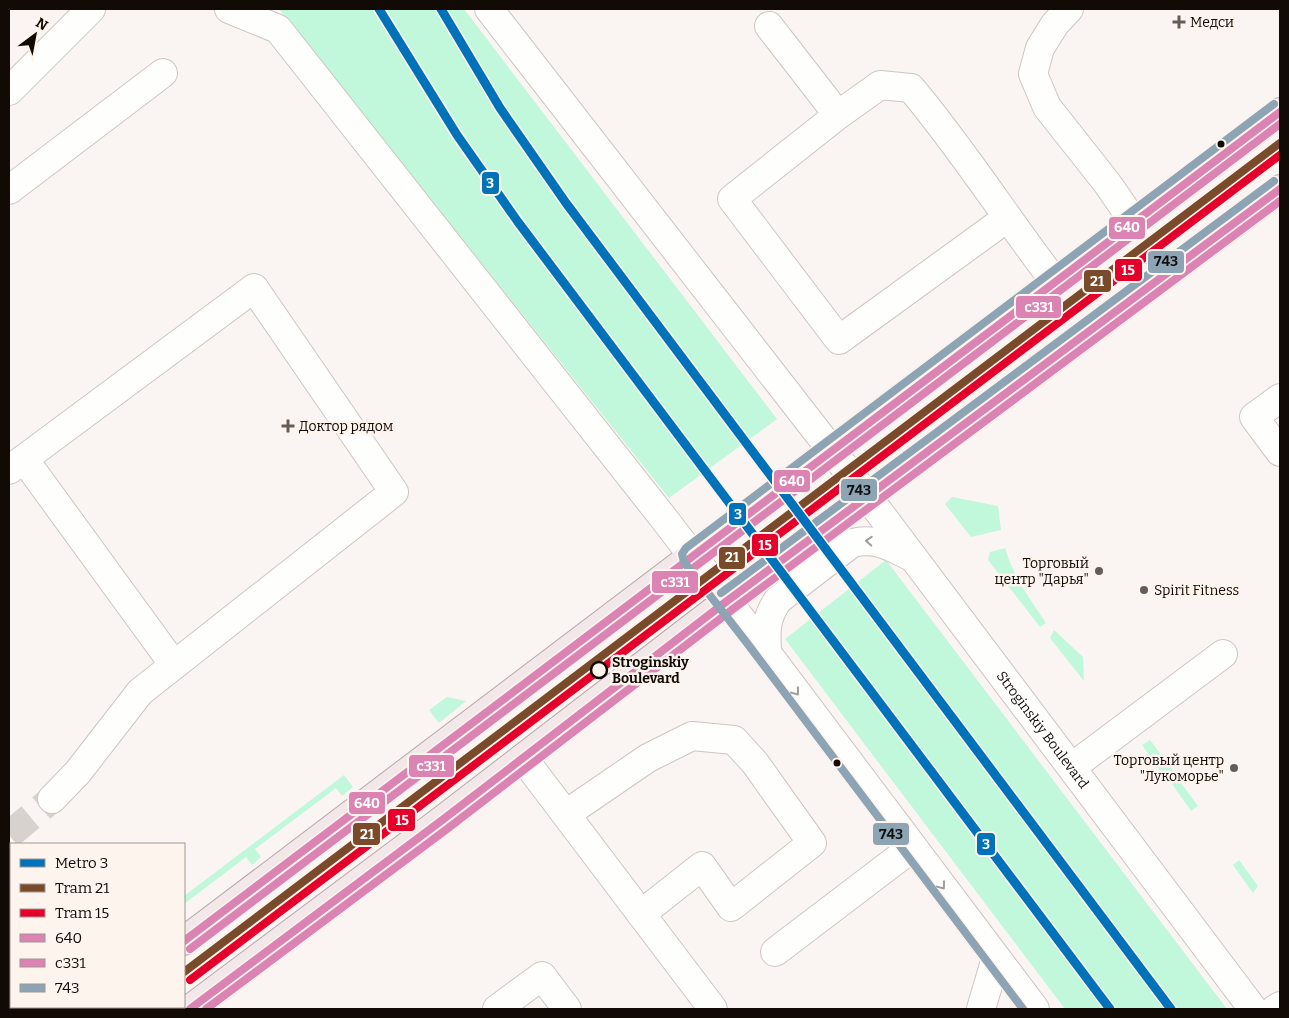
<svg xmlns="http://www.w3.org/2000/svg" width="1289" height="1018" viewBox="0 0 1289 1018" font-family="Bitter,serif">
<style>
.green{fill:#c1f7db}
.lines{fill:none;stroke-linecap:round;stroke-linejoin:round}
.minor-tunnel{stroke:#d7d2ce;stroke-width:28;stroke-dasharray:28 14;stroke-linecap:butt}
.minor-casing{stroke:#cdc6c2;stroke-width:30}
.major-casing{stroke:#baa7a9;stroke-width:30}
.minor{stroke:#fefefd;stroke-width:28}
.major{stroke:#f2e8ea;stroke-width:28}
.bus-1-casing{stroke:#fef4ee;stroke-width:11}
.bus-2-casing{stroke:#fef4ee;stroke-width:11}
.bus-3-casing{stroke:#fef4ee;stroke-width:11}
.bus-1{stroke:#db84b3;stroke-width:8}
.bus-2{stroke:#db84b3;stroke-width:8}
.bus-3{stroke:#8da4b4;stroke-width:8}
.tram-1-casing{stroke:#fef4ee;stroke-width:11}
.tram-2-casing{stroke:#fef4ee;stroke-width:11}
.tram-1{stroke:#7a4b2a;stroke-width:8}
.tram-2{stroke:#e4002b;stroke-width:8}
.metro-1-casing{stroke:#fef4ee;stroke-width:12}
.metro-1{stroke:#0072ba;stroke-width:9}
.oneway{stroke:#a09c9a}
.poi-dot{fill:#635c58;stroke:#fef4ee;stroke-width:2}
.bus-dot{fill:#120a05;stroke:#fef4ee;stroke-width:2}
.stop-dot{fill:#fef4ee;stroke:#120a05;stroke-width:2.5}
.labels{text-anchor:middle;stroke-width:5;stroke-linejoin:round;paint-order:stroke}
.poi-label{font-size:14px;fill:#120a05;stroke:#fef4ee;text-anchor:start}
.stop-label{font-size:14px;font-weight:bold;fill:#120a05;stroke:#fef4ee;text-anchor:start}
.street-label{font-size:14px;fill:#120a05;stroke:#fef4ee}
.line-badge{stroke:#fef4ee;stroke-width:2}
.badge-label{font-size:14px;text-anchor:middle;font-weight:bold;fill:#fff}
.pale-badge-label{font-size:14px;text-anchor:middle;font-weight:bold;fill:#111}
</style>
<rect width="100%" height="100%" fill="#faf5f2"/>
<g class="green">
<polygon points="279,9 464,9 777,419 669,498"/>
<polygon points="952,497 998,506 1001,530 971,537 945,504"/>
<path d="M1005,548C1013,576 1030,599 1046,623L1040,627L988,560L990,552Z"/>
<polygon points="886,560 1227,1009 1065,1009 785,639"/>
<polygon points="1054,630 1083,657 1084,681 1050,638"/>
<polygon points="447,697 466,701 439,723 429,710"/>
<polygon points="1150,740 1174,772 1161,772 1142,745"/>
<polygon points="344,775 353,787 342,796 336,788 255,849 261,857 252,865 246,857 184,904 184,896"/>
<polygon points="1178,779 1198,806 1191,811 1170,781"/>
<polygon points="1239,860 1258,886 1253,893 1233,865"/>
</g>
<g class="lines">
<polyline class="minor-tunnel" points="9,835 52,799"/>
<g class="minor-casing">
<g id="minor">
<polyline points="229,9 278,29 665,520 755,637 1035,1009"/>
<path id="s1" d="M489,9L867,496L1253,1009"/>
<polyline points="1069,9 1055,24 1040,48 1033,74 1047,107 1107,183 1134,222"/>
<polyline points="769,26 838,115"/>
<polyline points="9,91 91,9"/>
<polyline points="9,190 163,73"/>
<path d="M1007,218L839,340L732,199L838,115L880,85L911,88C963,150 1006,218 1055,282"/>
<polyline points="1280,398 1254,417 1280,452"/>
<polyline points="24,459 174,665"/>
<polyline points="9,470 254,288 394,492 140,692 78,772 52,799"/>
<path d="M767,653C766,631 765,619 778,600L852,543C877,537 890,547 912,557"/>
<polyline points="523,758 713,1009"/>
<polyline points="1072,767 1223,654"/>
<polyline points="566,814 648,758 692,736 734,740 755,763 812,843 731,907 702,866 641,914"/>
<polyline points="775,952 913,847"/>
<polyline points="9,980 11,983"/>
<polyline points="29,1007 31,1009"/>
<polyline points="497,1009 542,976 567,1009"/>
<polyline points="981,1009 996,958"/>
<polyline points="1275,1009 1280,1006"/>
</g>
</g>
<g class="major-casing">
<g id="major">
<polyline points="184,941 832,450 1280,112"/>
<polyline points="94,1009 98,1007"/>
<polyline points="190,1009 441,821 727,601 1280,189"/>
</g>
</g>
<use href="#minor" class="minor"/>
<use href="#major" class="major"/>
<g class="bus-1-casing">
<g id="bus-1">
<polyline points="184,941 1280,112"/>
<polyline points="190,1009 441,821 727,601 1280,189"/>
</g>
</g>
<g class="bus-2-casing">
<g id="bus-2">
<polyline points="190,949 1280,124"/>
<polyline points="206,1009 447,829 733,609 1280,201"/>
</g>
</g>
<g class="bus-3-casing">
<g id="bus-3">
<polyline points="721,593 1274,181"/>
<polyline points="1023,1009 747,643 684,562 682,554 686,548 1274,104"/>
</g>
</g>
<use href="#bus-1" class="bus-1"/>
<use href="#bus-2" class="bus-2"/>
<use href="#bus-3" class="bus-3"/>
<g class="tram-1-casing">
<polyline id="tram-1" points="184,972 1280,143"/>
</g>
<g class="tram-2-casing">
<polyline id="tram-2" points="190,980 1280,155"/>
</g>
<use href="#tram-1" class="tram-1"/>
<use href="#tram-2" class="tram-2"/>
<g class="metro-1-casing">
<g id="metro-1">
<polyline points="379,9 457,135 518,222 1110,1009"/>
<polyline points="441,9 500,108 566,203 1171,1009"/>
</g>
</g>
<use href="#metro-1" class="metro-1"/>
</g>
<defs><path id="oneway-chevron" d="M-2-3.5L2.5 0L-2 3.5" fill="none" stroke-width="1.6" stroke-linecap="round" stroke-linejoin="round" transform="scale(1.25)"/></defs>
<g class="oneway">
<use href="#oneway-chevron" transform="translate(869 541) rotate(-177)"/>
<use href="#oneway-chevron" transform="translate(796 692) rotate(53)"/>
<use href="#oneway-chevron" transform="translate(942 886) rotate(53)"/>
</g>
<g class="poi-dot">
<path d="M1176.5 14.5h5v5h5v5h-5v5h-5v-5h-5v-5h5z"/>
<path d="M285.5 418.5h5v5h5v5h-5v5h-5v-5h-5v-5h5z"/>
<circle cx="1099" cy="571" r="5"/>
<circle cx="1144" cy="590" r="5"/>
<circle cx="1234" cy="768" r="5"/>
</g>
<g class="bus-dot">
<circle cx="1221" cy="144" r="4.5"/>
<circle cx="837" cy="763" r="4.5"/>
</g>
<circle class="stop-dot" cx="599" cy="670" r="8"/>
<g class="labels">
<g class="poi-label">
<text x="1190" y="27">Медси</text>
<text x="299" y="431">Доктор рядом</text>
<text x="1089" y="568" text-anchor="end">Торговый<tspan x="1089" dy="16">центр "Дарья"</tspan></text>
<text x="1154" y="595">Spirit Fitness</text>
<text x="1224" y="765" text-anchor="end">Торговый центр<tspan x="1224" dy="16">"Лукоморье"</tspan></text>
</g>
<g class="stop-label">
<text x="612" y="667">Stroginskiy<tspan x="612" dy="16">Boulevard</tspan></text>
</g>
<g class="street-label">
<text dy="5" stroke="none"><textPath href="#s1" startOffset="909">Stroginskiy Boulevard</textPath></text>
</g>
</g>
<g class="line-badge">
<rect x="481" y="171" width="19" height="24" rx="5" fill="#0072ba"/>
<rect x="1108" y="216" width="38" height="24" rx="5" fill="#db84b3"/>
<rect x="1147" y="250" width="38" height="24" rx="5" fill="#8da4b4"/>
<rect x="1114" y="258" width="29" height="24" rx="5" fill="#e4002b"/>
<rect x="1083" y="269" width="29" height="24" rx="5" fill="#7a4b2a"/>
<rect x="1015" y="295" width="47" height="24" rx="5" fill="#db84b3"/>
<rect x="773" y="469" width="38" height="24" rx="5" fill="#db84b3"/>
<rect x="840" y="478" width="38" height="24" rx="5" fill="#8da4b4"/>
<rect x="728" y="502" width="19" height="24" rx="5" fill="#0072ba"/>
<rect x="751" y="533" width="28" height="24" rx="5" fill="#e4002b"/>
<rect x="718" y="546" width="28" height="24" rx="5" fill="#7a4b2a"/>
<rect x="651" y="570" width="48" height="24" rx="5" fill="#db84b3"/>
<rect x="408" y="754" width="47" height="24" rx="5" fill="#db84b3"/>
<rect x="348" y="791" width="38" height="24" rx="5" fill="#db84b3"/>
<rect x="387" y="808" width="29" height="24" rx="5" fill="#e4002b"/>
<rect x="352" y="822" width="29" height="24" rx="5" fill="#7a4b2a"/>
<rect x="872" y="822" width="38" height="24" rx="5" fill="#8da4b4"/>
<rect x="976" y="832" width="20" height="24" rx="5" fill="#0072ba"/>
</g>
<g class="badge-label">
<text x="490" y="188">3</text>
<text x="1127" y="232">640</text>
<text x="1128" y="275">15</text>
<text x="1097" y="286">21</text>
<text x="1039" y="312">с331</text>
<text x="792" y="486">640</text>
<text x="738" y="519">3</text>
<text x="765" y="550">15</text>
<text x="732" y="562">21</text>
<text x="675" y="587">с331</text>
<text x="431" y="771">с331</text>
<text x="367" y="808">640</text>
<text x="402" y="825">15</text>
<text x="367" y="839">21</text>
<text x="986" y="849">3</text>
</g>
<g class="pale-badge-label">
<text x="1166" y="266">743</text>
<text x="859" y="495">743</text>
<text x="891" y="839">743</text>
</g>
<rect width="1289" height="1018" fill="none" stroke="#120a05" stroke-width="20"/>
<rect x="10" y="843" width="175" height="165" fill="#fef4ee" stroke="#a09691"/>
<rect x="20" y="859" width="25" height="8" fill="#0072ba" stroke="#a09691"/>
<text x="55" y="868" font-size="15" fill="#120a05">Metro 3</text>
<rect x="20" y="884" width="25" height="8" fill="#7a4b2a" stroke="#a09691"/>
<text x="55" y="893" font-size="15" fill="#120a05">Tram 21</text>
<rect x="20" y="909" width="25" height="8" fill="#e4002b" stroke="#a09691"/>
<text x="55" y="918" font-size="15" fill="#120a05">Tram 15</text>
<rect x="20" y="934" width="25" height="8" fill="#db84b3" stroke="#a09691"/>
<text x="55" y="943" font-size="15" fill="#120a05">640</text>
<rect x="20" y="959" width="25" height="8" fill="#db84b3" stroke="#a09691"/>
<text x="55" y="968" font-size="15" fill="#120a05">с331</text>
<rect x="20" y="984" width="25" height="8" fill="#8da4b4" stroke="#a09691"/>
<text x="55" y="993" font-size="15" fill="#120a05">743</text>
<g transform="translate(35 35) rotate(32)" stroke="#fef4ee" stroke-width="4" paint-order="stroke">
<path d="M0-4L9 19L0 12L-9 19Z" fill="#120a05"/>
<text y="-8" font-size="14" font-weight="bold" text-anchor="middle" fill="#120a05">N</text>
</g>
</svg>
